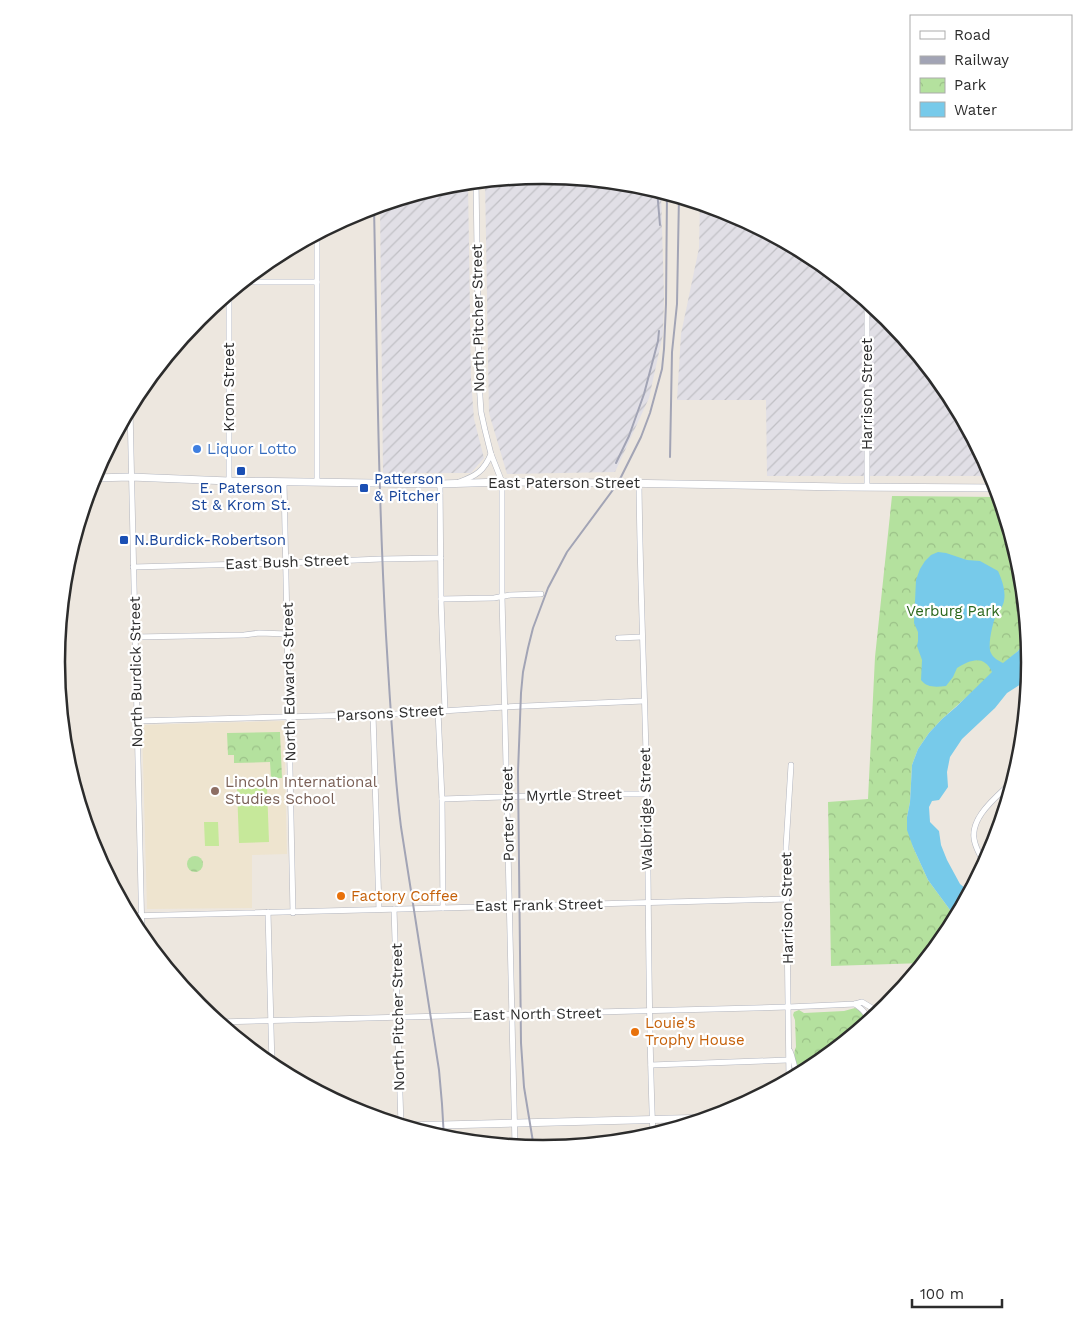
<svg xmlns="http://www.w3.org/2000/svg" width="1087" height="1324" viewBox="0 0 1087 1324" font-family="'Work Sans',sans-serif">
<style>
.industrial{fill:url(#industrial-furrows)}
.education{fill:#eee4cf}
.park{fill:url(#park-crowns)}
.pitch{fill:#c6e89a}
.water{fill:#77caea}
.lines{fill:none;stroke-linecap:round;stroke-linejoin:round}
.minor-casing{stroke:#b2b5bf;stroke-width:6}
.tertiary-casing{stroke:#b2b5bf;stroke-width:8}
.minor{stroke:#fff;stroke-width:5}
.tertiary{stroke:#fff;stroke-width:7}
.rail{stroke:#a2a4b5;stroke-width:2}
.shop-dot{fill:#3f7fe0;stroke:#fff;stroke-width:2}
.transit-dot{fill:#1a4fb4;stroke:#fff;stroke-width:2}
.education-dot{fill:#8d6e63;stroke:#fff;stroke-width:2}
.food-dot{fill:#e8710a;stroke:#fff;stroke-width:2}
.labels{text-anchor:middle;stroke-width:4.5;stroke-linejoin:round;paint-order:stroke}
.street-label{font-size:15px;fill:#2c2c2c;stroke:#fff}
.shop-label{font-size:15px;fill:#366cbe;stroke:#fff;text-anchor:start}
.transit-label{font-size:15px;fill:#164399;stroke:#fff;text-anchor:start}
.park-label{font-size:15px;fill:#2c681e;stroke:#fff}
.education-label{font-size:15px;fill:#785e54;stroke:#fff;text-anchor:start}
.food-label{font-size:15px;fill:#c56008;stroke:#fff;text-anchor:start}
.rim{fill:none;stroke:#2c2c2c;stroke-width:2.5}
</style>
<defs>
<pattern id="industrial-furrows" width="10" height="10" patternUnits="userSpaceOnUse" patternTransform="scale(1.25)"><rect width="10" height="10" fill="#e1dfe6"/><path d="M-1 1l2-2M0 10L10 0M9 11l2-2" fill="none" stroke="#c1c0c5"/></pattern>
<pattern id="park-crowns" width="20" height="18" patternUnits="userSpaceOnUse" patternTransform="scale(1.25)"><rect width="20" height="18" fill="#b4e19e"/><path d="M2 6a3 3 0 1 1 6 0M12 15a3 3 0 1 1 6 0" fill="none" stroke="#9bc188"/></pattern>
</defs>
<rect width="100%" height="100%" fill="#ede7df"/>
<g class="industrial">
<polygon points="544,175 639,184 661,191 664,297 663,334 649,398 615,472 507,474 489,413 485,180"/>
<polygon points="468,182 471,379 474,419 484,458 471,473 383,473 380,205 449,184"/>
<polygon points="700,203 730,212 814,257 888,318 949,392 994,476 767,476 766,400 677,400 681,334 699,248"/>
</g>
<polygon class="education" points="284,721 287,854 252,855 252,908 147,909 142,725"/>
<g class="park">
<polygon points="892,496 1000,497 1021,567 1028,638 1018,651 942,719 929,733 918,749 912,765 910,802 907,817 913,847 928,880 956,918 948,933 924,963 831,966 828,802 868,799 875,657"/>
<polygon points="280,732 282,778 271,778 270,762 234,763 234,755 228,755 227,733"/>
<circle cx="195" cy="864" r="8"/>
<path d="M855,1008C862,1011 865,1017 866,1025L814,1067L801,1074C796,1067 792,1055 796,1047L795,1020L793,1015L794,1012L799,1010L804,1013L844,1011Z"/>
</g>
<g class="pitch">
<polygon points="267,787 269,842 239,843 237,788"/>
<polygon points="204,822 218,822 219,846 205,846"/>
</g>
<path class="water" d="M938,552L946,553L967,560L980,561L998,571C1002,580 1006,591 1004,601C1003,607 999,610 996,615C993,622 987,646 991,653C993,658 999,661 1003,663L1018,651L1028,638L1031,662L1029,677L1024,682L1007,693L995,708L962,739L950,757L947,772L948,787L939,800L932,801L929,807L930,822L939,831L941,845L947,860L960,884L970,892L956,918L928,880L913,847L907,830V817L910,802L912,765L918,749L929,733L942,719L956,707L992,672C984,654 970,660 957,668L953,677L946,686C936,687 927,688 921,680L922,660L917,646L918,641V632L914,623L916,580L920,569L925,561L931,555Z"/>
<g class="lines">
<g class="minor-casing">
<g id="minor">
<polyline points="476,181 479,381 481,412 485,430 491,454 502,482 502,596 515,1146"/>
<polyline points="243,282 317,282"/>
<polyline points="229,293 229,481"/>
<polyline points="130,408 142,937"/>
<polyline points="284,482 293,913"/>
<polyline points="317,482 317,233"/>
<path d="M459,482C476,476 484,471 491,454"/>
<path d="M639,483C640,587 645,692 647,796C649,909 648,1022 653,1135"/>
<polyline points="440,484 441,599 445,711"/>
<polyline points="867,487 867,301"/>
<polyline points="133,567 286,563 381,559 441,558"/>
<polyline points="441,599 494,598 510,595 541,594"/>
<polyline points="135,637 244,635 259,633 288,634"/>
<polyline points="618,638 642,637"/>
<polyline points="438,711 442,799 443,908"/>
<polyline points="373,714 379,909"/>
<polyline points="137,721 395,714 505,707 644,701"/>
<polyline points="442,799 591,794 647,794"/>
<path d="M985,865C982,858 977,851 975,843C967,818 999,795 1014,780"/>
<polyline points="394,909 401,1125"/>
<polyline points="268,912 272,1066"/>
<polyline points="129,916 787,899"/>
<path d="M855,1004C862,1009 868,1014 868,1023"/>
<polyline points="218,1022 788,1007 855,1004 862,1002 872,1008 883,1010"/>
<path d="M790,1051C794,1059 793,1068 799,1075"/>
<polyline points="651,1065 788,1060"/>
<polyline points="789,1080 786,847 791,765"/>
</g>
</g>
<g class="tertiary-casing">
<g id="tertiary">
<polyline points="93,478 131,477 229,481 440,484 502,482 618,483 842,487 998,488"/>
<polyline points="404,1126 711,1118"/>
</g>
</g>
<use href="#minor" class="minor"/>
<use href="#tertiary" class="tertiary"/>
<g class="rail">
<polyline points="657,190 660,225"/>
<path d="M374,207C377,349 378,492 386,635C390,699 393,763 401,827L439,1070L442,1104L444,1138"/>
<polyline points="670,457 672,352 677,304 679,196"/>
<polyline points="616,463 629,436 644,394 658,341 659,331"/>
<polyline points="534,1148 524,1087 521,1043 518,772 521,693 523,672 528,648 533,628 548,588 567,552 618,483 641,437 650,413 662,369 664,349 666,304 667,193"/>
</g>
</g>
<circle class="shop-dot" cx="197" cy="449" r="5"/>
<g class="transit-dot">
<rect x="236" y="466" width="10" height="10" rx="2.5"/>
<rect x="359" y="483" width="10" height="10" rx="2.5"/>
<rect x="119" y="535" width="10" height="10" rx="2.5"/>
</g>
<circle class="education-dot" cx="215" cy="791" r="5"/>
<g class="food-dot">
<circle cx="341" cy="896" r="5"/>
<circle cx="635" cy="1032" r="5"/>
</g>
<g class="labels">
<g class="street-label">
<text transform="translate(478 318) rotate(-91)" y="5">North Pitcher Street</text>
<text transform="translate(229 387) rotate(-90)" y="5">Krom Street</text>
<text transform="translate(867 394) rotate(-90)" y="5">Harrison Street</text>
<text x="564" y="488">East Paterson Street</text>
<text transform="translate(287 562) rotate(-2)" y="5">East Bush Street</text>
<text transform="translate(136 672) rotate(-91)" y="5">North Burdick Street</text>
<text transform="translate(289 682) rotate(-91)" y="5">North Edwards Street</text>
<text transform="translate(390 713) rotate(-3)" y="5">Parsons Street</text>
<text transform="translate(574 795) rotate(-1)" y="5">Myrtle Street</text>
<text transform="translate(646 809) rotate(-91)" y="5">Walbridge Street</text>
<text transform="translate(508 814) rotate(-91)" y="5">Porter Street</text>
<text transform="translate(539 905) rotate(-1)" y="5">East Frank Street</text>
<text transform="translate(787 908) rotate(-91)" y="5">Harrison Street</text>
<text transform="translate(537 1014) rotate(-1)" y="5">East North Street</text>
<text transform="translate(398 1017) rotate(-91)" y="5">North Pitcher Street</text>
</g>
<g class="shop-label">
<text x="207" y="454">Liquor Lotto</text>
</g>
<g class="transit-label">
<text x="374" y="484">Patterson<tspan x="374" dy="17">&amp; Pitcher</tspan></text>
<text x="241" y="493" text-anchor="middle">E. Paterson<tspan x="241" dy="17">St &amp; Krom St.</tspan></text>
<text x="134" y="545">N.Burdick-Robertson</text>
</g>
<g class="park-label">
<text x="953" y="616">Verburg Park</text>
</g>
<g class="education-label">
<text x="225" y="787">Lincoln International<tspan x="225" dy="17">Studies School</tspan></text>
</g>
<g class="food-label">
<text x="351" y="901">Factory Coffee</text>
<text x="645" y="1028">Louie's<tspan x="645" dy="17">Trophy House</tspan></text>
</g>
</g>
<path d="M0 0H1087V1324H0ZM65 662a478 478 0 1 1 956 0a478 478 0 1 1-956 0Z" fill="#fff" fill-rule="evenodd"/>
<path class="rim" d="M65 662a478 478 0 1 1 956 0a478 478 0 1 1-956 0Z"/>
<rect x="910" y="15" width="162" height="115" fill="#ffffff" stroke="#ababab"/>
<rect x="920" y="31" width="25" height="8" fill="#ffffff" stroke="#ababab"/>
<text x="954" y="40" font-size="15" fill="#2c2c2c">Road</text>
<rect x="920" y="56" width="25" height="8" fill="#a2a4b5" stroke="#ababab"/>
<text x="954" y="65" font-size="15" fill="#2c2c2c">Railway</text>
<rect x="920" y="78" width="25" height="15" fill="url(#park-crowns)" stroke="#ababab"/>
<text x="954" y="90" font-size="15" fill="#2c2c2c">Park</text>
<rect x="920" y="102" width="25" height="15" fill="#77caea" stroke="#ababab"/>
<text x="954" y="115" font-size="15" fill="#2c2c2c">Water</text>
<path d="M912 1299v8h90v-8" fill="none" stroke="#2c2c2c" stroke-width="2.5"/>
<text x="920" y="1299" font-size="15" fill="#2c2c2c" stroke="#ffffff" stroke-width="4" paint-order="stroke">100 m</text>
</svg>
